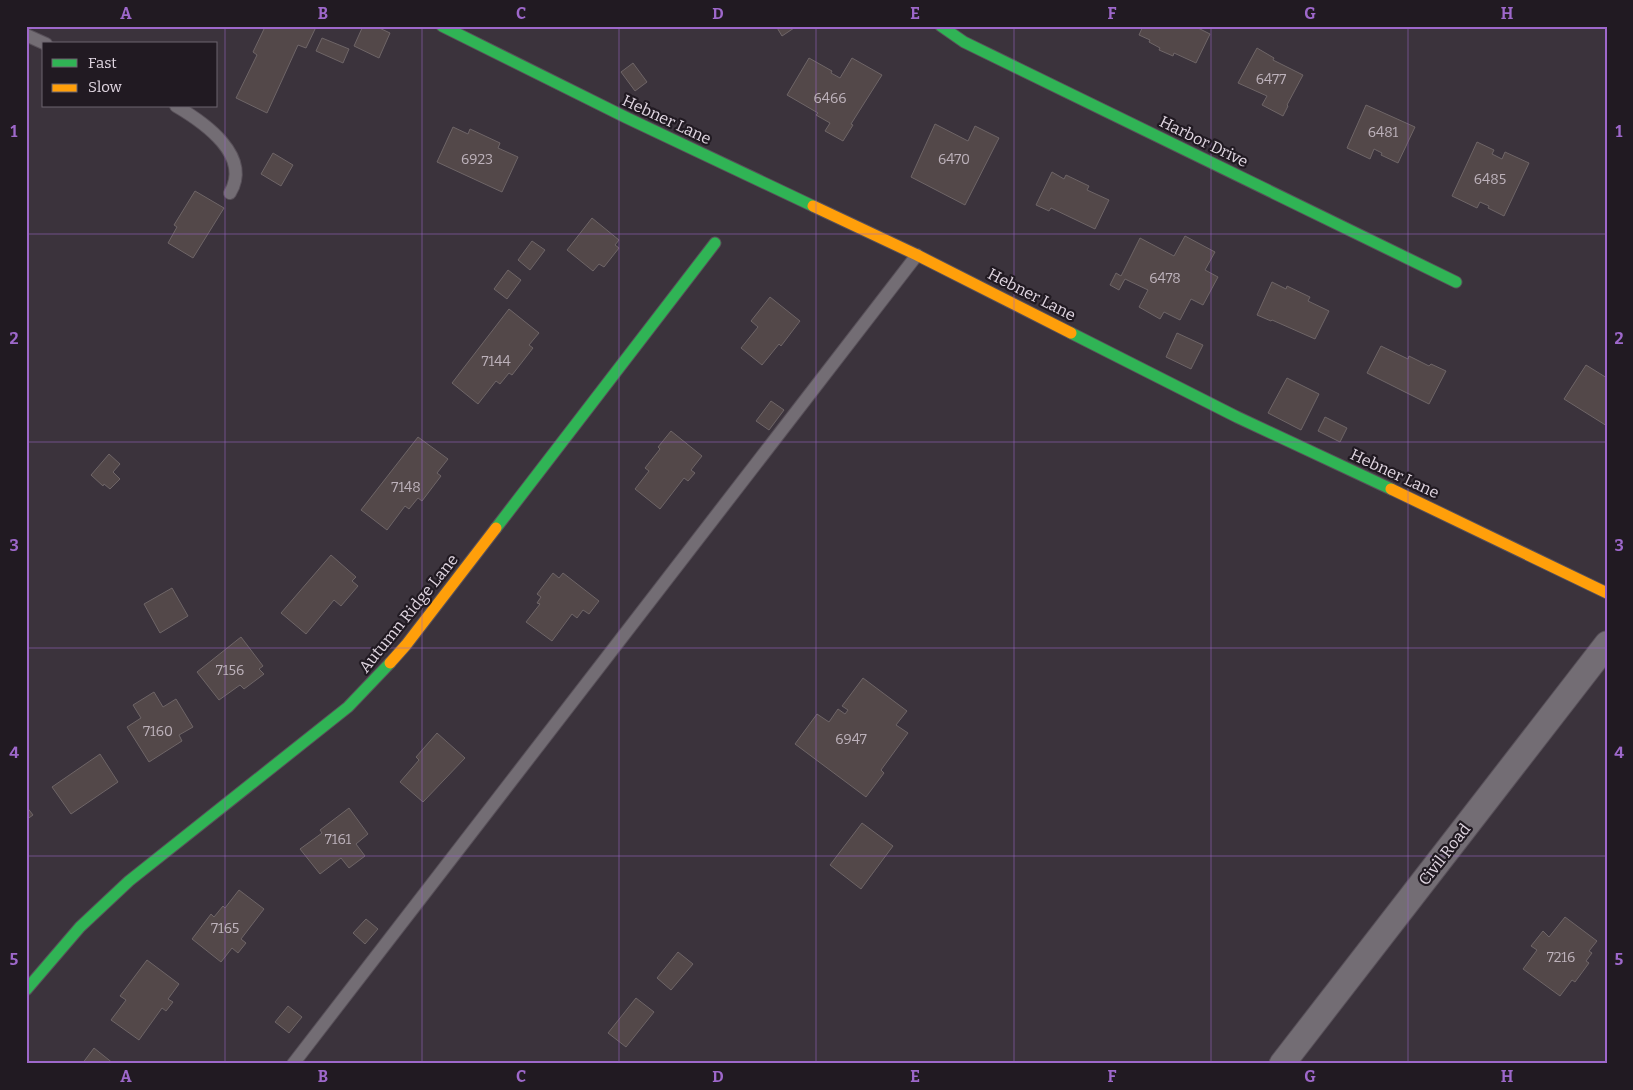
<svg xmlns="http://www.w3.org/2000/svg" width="1633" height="1090" viewBox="0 0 1633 1090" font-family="Bitter,serif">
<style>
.building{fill:#534849;stroke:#6e6567}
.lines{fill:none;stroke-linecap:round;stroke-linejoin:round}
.lane-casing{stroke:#585059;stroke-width:14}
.street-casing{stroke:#585059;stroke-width:27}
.fast-casing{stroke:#585059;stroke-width:13}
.slow-casing{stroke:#585059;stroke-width:13}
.lane{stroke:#736d74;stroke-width:12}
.street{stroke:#736d74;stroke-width:25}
.fast{stroke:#30b455;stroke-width:11}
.slow{stroke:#ff9f0a;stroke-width:11}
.grid{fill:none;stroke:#9e68cb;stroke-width:1;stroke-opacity:0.55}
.labels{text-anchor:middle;stroke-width:4.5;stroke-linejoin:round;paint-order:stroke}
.number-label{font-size:14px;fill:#bdb2bb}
.street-label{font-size:16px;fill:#e0d6e1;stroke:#211a22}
.neatline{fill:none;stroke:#9e68cb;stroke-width:2}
.grid-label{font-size:16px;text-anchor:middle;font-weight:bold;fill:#9e68cb}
</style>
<rect width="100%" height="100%" fill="#3b333c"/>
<g class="building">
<polygon points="259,26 316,27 306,48 298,45 267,113 236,98 257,55 253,52 264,29"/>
<polygon points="363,26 375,26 390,33 379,58 354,46"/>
<polygon points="776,26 797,26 782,36"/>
<polygon points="1143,26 1194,26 1210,34 1196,63 1174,53 1173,56 1159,50 1160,48 1149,42 1150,40 1139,35"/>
<polygon points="322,38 349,49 343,63 316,51"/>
<polygon points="1257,48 1274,58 1273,60 1303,75 1287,105 1288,106 1283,116 1262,105 1267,96 1238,83"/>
<polygon points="809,58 832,71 831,73 840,78 852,58 882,75 851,124 853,125 843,141 825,131 830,123 816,115 818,113 787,95"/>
<polygon points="633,63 647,82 635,91 621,72"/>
<polygon points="1366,105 1415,127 1398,163 1381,155 1382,153 1374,149 1370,159 1347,148"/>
<polygon points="935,124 968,141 975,126 999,138 965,205 911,177"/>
<polygon points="453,127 468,134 470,129 500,143 498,148 518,157 502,192 437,162"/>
<polygon points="1477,142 1494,150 1492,154 1502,159 1505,152 1529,163 1504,216 1488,208 1489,206 1480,202 1477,208 1452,196"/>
<polygon points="273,153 293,165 281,186 261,174"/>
<polygon points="1052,172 1064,179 1066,175 1089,186 1087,190 1109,200 1095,229 1051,208 1049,211 1036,205"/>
<polygon points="195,191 224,208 193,258 168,243 177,227 174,225"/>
<polygon points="592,218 619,240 615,245 619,248 604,267 599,264 593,271 567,250"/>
<polygon points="1185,236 1215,252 1205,270 1218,277 1203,305 1191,299 1180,320 1164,312 1160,319 1139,307 1148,290 1125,279 1119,290 1110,285 1116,273 1121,276 1140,238 1174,256"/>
<polygon points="532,241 545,250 530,270 518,260"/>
<polygon points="508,270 521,280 507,299 494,289"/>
<polygon points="1272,282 1286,289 1287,286 1310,297 1308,301 1329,311 1315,339 1272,320 1271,321 1257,315"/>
<polygon points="770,297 800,321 781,346 779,344 762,365 741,348 758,327 751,321"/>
<polygon points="509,309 539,333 529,345 533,348 512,375 509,373 500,384 496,381 478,404 452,383"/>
<polygon points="1177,333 1203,345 1191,369 1166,357"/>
<polygon points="1381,346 1408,359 1409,356 1429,366 1431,364 1446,371 1429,404 1367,373"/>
<polygon points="1586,365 1607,378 1607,426 1564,399"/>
<polygon points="1287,378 1319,394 1301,430 1268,413"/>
<polygon points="771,401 784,410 769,430 756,421"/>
<polygon points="1325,417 1347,428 1340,442 1318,431"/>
<polygon points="671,431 702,456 691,470 695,473 688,481 684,478 660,509 635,489 649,471 645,468 660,449 658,447"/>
<polygon points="418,437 448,459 437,473 441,476 422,501 418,498 409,509 405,506 387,530 361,510"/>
<polygon points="109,454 120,464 113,472 120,479 110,489 104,484 103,486 91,475"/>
<polygon points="331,555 356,577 352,581 358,586 341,606 334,600 306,634 281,613"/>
<polygon points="553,573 559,578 563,573 599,601 589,614 583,610 577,618 572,614 552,641 526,622 540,604 537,603 541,597 537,594"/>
<polygon points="172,588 188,616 160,633 144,604"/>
<polygon points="241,637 263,666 259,669 264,674 244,689 240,685 219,700 197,672"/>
<polygon points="863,678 907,711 896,725 908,733 881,770 884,773 866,797 795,744 817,714 829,722 838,709 845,714 848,710 842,706"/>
<polygon points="154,692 163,707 176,699 193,727 179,735 182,741 149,762 127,727 141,718 133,705"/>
<polygon points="437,733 465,758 423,802 400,782 419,760 416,757"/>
<polygon points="100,754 118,782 71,814 52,787"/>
<polygon points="26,806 33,815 26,820"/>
<polygon points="349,808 368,834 356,844 365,856 349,868 341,858 320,874 300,849 322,833 320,830"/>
<polygon points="862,823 893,846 861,889 830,865"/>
<polygon points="239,890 264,909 241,939 246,943 238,953 232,948 221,962 192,939 211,914 214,917 223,906 225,908"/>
<polygon points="1565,917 1597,941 1589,951 1592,953 1586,961 1589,963 1575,982 1572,980 1560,996 1523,969 1537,950 1531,946 1543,931 1549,937"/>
<polygon points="366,919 378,929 365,944 353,933"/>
<polygon points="678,952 693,964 671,990 657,978"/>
<polygon points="147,960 179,984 168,999 173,1002 166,1011 162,1008 139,1040 111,1020 126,1000 120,996"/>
<polygon points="636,998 654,1012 626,1047 608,1033"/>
<polygon points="288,1006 302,1017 289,1033 275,1022"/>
<polygon points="94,1048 114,1064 82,1064"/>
</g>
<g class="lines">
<g class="lane-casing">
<g id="lane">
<polyline points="26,35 46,44"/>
<path d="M176,106C205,123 252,156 230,193"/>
<polyline points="293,1064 917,255"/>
</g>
</g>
<g class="street-casing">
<polyline id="street" points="1282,1064 1607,644"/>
</g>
<g class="fast-casing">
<g id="fast">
<polyline points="442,26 625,117 813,206"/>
<polyline points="941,26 964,42 1456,282"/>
<polyline points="1071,333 1237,417 1391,489"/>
<polyline points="496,528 715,243"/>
<polyline points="26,990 80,927 129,881 348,707 390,663"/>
</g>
</g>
<g class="slow-casing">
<g id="slow">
<polyline points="813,206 917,255 1071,333"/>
<polyline points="1391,489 1607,593"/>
<polyline points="390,663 406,645 496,528"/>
</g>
</g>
<use href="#lane" class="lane"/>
<use href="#street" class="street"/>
<use href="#fast" class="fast"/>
<use href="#slow" class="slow"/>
</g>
<path class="grid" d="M225,26V1064M422,26V1064M619,26V1064M816,26V1064M1014,26V1064M1211,26V1064M1408,26V1064M26,234H1607M26,442H1607M26,648H1607M26,856H1607"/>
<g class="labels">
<g class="number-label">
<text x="1271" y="84">6477</text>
<text x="830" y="103">6466</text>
<text x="1383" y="137">6481</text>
<text x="477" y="164">6923</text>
<text x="954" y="164">6470</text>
<text x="1490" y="184">6485</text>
<text x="1165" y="283">6478</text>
<text x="496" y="366">7144</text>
<text x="406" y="492">7148</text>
<text x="230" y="675">7156</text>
<text x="158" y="736">7160</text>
<text x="851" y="744">6947</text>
<text x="338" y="844">7161</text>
<text x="225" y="933">7165</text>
<text x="1561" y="962">7216</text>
</g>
<g class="street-label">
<text transform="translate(667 119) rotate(25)" y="6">Hebner Lane</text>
<text transform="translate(1204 141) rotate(26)" y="6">Harbor Drive</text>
<text transform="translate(1032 294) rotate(27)" y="6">Hebner Lane</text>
<text transform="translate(1395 473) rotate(25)" y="6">Hebner Lane</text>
<text transform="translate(408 613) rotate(-51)" y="6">Autumn Ridge Lane</text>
<text transform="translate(1444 854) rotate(-52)" y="6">Civil Road</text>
</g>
</g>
<rect width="1633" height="1090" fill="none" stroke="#211a22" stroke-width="55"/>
<rect x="42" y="42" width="175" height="65" fill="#211a22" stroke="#6d656e"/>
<rect x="52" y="59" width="25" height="8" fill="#30b455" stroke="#6d656e"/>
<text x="88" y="68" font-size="15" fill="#e0d6e1">Fast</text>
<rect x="52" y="84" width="25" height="8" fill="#ff9f0a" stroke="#6d656e"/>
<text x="88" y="92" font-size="15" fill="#e0d6e1">Slow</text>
<rect x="28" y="28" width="1578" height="1034" class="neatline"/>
<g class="grid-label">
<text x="126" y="19">A</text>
<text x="323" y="19">B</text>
<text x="521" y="19">C</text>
<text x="718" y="19">D</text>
<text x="915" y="19">E</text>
<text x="1112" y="19">F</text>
<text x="1310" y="19">G</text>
<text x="1507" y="19">H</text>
<text x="14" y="137">1</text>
<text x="1619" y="137">1</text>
<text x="14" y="344">2</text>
<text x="1619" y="344">2</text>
<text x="14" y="551">3</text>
<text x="1619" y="551">3</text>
<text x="14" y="758">4</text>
<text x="1619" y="758">4</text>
<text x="14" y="965">5</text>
<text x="1619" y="965">5</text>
<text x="126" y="1082">A</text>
<text x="323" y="1082">B</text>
<text x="521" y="1082">C</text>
<text x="718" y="1082">D</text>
<text x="915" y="1082">E</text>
<text x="1112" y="1082">F</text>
<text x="1310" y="1082">G</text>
<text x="1507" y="1082">H</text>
</g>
</svg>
